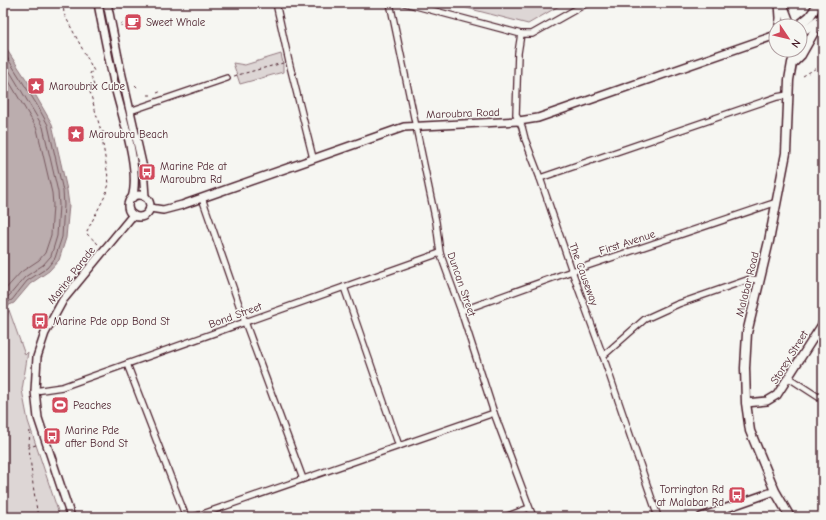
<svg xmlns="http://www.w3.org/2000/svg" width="826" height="520" viewBox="0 0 826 520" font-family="'Comic Neue',sans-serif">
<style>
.green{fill:#ddd6d5;stroke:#947a80}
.water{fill:#bbadae;stroke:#8e747a}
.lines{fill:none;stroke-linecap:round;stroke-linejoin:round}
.shore{stroke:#77585f;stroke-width:1}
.minor-casing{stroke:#4a1f2b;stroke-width:8}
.tertiary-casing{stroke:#4a1f2b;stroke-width:10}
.secondary-casing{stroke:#4a1f2b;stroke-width:11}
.path{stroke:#4a1f2b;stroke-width:1;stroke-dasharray:3 3;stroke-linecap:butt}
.minor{stroke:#f6f6f2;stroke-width:5.5}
.tertiary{stroke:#f6f6f2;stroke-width:7}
.secondary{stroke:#f6f6f2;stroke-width:8}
.labels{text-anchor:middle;stroke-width:3;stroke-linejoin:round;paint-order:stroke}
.poi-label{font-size:11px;fill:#4a1f2b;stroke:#f6f6f2;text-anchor:start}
.street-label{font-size:11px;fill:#4a1f2b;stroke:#f6f6f2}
</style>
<rect width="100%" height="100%" fill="#f6f6f2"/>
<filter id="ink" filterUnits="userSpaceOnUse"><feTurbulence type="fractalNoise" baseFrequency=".025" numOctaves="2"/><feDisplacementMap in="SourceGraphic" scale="8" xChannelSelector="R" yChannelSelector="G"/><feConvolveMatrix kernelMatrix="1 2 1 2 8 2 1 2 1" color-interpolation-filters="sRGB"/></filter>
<g filter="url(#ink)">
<g class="green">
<polygon points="448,3 564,3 528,24"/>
<polygon points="281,54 283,63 283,72 240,84 233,63 245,65"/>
<polygon points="9,310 25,355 28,352 22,390 28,421 60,517 3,517 3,326"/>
</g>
<polygon class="water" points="3,44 28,82 52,124 67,190 69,205 66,238 59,260 49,271 30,284 14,303 3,308"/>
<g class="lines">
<g class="shore">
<polyline points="3,51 37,105 48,125 63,191 64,205 62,237 55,258 47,268 27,281 12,300 3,304"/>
<polyline points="3,60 43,127 58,192 59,205 57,236 51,256 43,265 25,277 9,296 3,298"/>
<polyline points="3,71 37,129 52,193 53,205 51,235 45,253 39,260 21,272 3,292"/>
</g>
<g class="minor-casing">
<g id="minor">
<polyline points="276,3 289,62 313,158"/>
<polyline points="390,3 436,222 440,253 461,311 494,413 533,517"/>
<polyline points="405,3 521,34 532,34 587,3"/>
<polyline points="521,34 518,53 516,115 522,127 525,139 540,178 572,271 603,356 658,517"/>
<polyline points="130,111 227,78"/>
<polyline points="540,178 777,97 788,95"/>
<polyline points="202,198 245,322 303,479"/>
<polyline points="344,287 399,446"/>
<polyline points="461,311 572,271 777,202"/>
<polyline points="603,356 645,319 678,304 750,279 760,280"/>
<polyline points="127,364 186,517"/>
<polyline points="789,378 823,400"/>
<polyline points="35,391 62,387 440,253"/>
<polyline points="194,517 494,413"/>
<polyline points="505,517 529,508"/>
</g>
</g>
<g class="tertiary-casing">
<g id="tertiary">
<path d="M98,3C103,31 109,59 115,87C122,116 141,170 132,198"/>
<polyline points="107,3 120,67 143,168 145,197"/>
<polyline points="779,3 780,18 779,26"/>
<circle cx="139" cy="206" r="11"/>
<polyline points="150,208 163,210 182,205 404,127 519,121 538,118 776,35"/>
<polyline points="746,403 767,401 777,395 823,323"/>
<polyline points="71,517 38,418 35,391 37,357 45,333 63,300 133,215"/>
<polyline points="701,517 775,491"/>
</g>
</g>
<g class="secondary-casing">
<g id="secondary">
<polyline points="782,3 791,26"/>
<polyline points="798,26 810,16 819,3"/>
<polyline points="800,29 806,29 818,20"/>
<polyline points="794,62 801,55 823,16"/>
<polyline points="790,517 775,491 750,431 746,403 745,368 747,333 769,241 786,153 789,80 792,63 797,50"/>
</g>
</g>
<g class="path">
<polyline points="63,3 64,14 94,71 90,73 95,89 90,92 101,131 116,138"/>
<polyline points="114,6 125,8"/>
<polyline points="121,26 122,23"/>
<polyline points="775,45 776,45"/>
<polyline points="234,76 283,63"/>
<polyline points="803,76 823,64"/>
<polyline points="135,85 139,89"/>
<polyline points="157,93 162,91"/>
<polyline points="148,95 151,95"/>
<polyline points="98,244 86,233 105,196 109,184 101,131"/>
<polyline points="36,445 29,447 33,485 38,517"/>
<polyline points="29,446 30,428"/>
</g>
<use href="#minor" class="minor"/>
<use href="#tertiary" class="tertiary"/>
<use href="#secondary" class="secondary"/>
</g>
</g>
<defs>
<g id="cafe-square" transform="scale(0.9)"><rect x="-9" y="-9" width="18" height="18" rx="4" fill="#d1495b" stroke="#f6f6f2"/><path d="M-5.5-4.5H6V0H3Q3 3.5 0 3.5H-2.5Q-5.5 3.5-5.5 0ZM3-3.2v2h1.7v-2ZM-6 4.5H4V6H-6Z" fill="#fff"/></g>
<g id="sight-square" transform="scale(0.9)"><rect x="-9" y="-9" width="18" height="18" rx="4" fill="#d1495b" stroke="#f6f6f2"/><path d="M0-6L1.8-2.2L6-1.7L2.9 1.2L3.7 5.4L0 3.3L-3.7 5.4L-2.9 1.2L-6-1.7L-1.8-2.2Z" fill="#fff"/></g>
<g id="bus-square" transform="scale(0.9)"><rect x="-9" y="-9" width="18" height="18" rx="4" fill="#d1495b" stroke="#f6f6f2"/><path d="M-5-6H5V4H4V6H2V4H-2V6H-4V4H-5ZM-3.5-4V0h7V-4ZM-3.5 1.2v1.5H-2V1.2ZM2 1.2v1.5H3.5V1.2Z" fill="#fff"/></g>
<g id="stadium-square" transform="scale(0.9)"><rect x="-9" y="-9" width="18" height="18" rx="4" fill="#d1495b" stroke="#f6f6f2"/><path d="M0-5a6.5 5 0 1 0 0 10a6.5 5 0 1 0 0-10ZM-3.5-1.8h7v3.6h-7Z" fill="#fff"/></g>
</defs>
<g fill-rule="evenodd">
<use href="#cafe-square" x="133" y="22"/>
<use href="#sight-square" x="36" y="86"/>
<use href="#sight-square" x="76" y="134"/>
<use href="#bus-square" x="147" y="172"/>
<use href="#bus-square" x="40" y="321"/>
<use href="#stadium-square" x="60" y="405"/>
<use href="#bus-square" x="52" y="436"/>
<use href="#bus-square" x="737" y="495"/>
</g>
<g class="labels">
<g class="poi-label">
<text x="146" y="26">Sweet Whale</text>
<text x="49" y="90">Maroubrix Cube</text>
<text x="89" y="138">Maroubra Beach</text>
<text x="160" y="170">Marine Pde at<tspan x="160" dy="13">Maroubra Rd</tspan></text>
<text x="53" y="325">Marine Pde opp Bond St</text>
<text x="73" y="409">Peaches</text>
<text x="65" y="434">Marine Pde<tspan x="65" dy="13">after Bond St</tspan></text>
<text x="724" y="493" text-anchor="end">Torrington Rd<tspan x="724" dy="13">at Malabar Rd</tspan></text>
</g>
<g class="street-label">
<text transform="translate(463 113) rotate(-2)" y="4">Maroubra Road</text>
<text transform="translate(627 242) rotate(-18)" y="4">First Avenue</text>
<text transform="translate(584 274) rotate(70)" y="4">The Causeway</text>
<text transform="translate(71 275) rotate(-52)" y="4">Marine Parade</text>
<text transform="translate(462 284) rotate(71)" y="4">Duncan Street</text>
<text transform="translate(747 284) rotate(-76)" y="4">Malabar Road</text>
<text transform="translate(235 315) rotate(-20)" y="4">Bond Street</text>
<text transform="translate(789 357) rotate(-58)" y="4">Storey Street</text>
</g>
</g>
<rect width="826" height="520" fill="none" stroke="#f6f6f2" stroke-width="16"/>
<rect x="8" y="8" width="810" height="504" fill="none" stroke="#4a1f2b" stroke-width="1.5" filter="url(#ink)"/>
<g transform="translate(788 38) rotate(125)"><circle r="19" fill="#f6f6f2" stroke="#b1a0a2"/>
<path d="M0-3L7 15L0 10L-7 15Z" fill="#d1495b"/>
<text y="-6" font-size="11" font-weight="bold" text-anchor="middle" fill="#4a1f2b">N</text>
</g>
</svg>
